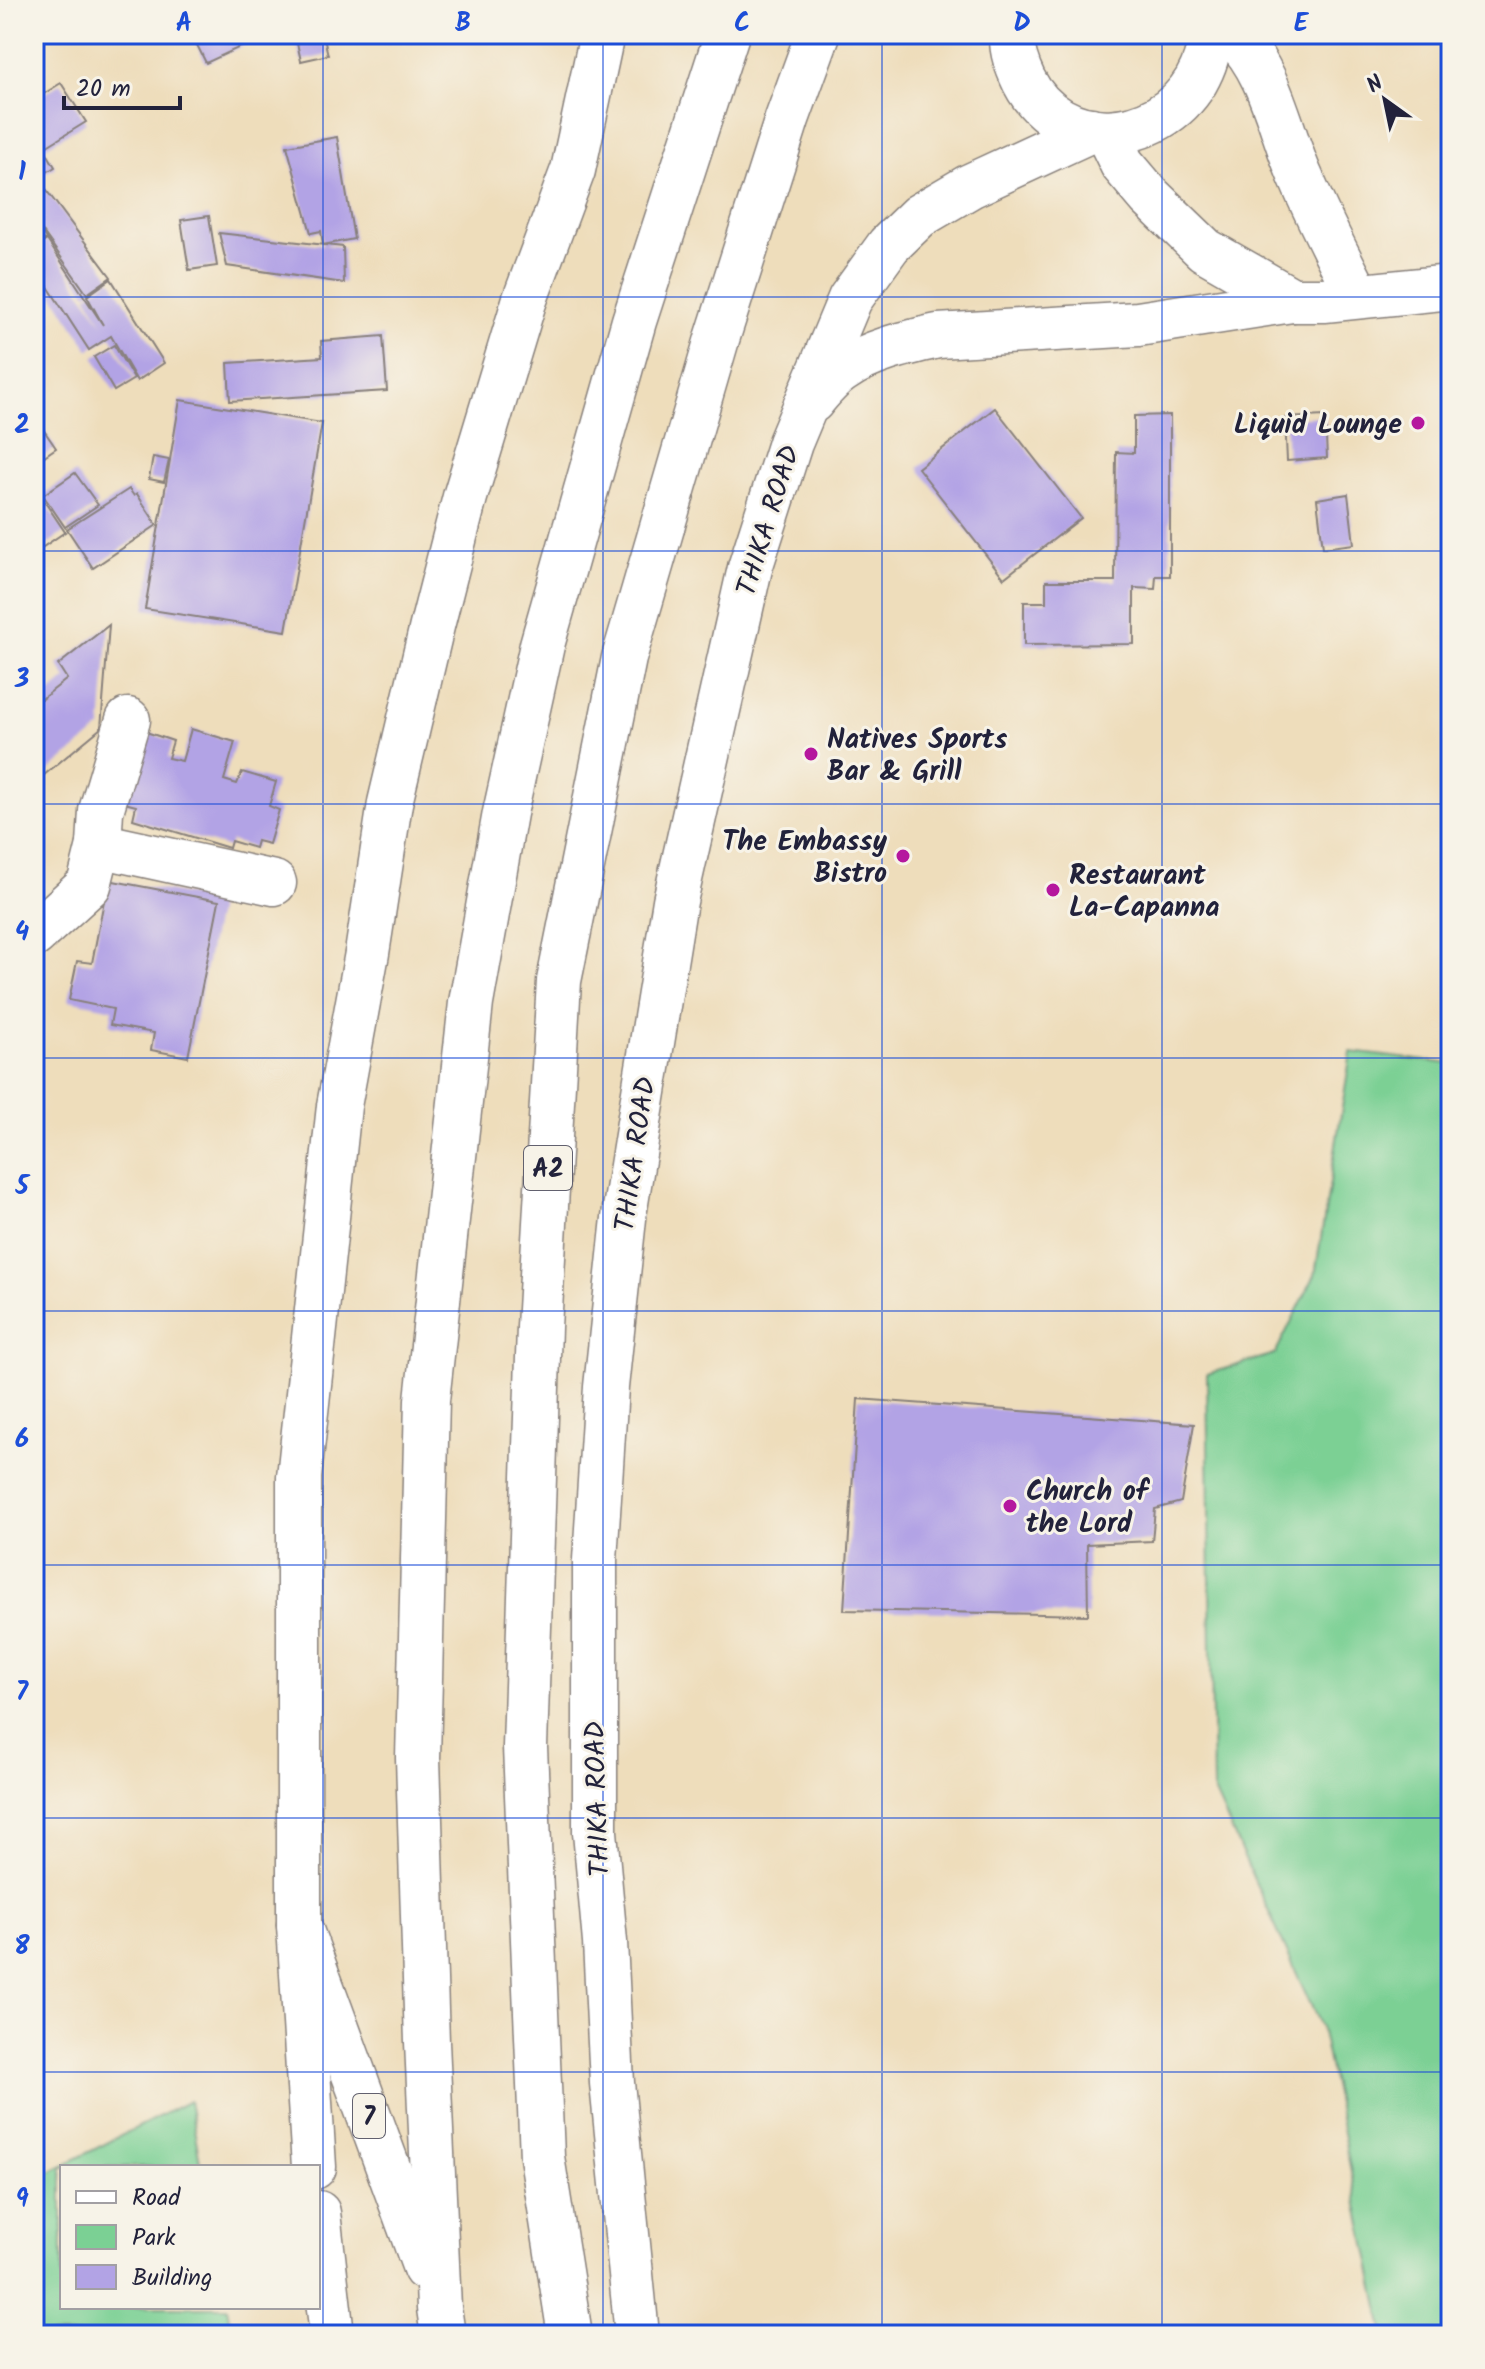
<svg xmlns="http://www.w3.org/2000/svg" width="1485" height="2369" viewBox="0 0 1485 2369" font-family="Kalam,sans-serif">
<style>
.green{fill:#7bd094;stroke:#4e7968;stroke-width:2}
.building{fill:#b2a3e5}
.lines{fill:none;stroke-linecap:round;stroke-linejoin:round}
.minor-casing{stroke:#88807b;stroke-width:47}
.major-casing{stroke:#88807b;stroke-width:47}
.highway-casing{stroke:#88807b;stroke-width:47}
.minor{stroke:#fff;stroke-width:44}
.major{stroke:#fff;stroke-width:44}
.highway{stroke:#fff;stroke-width:44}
.grid{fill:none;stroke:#1d4ed8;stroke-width:2;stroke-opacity:0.55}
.poi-dot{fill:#b5179e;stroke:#f7f3e8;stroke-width:3}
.labels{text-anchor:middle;stroke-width:6;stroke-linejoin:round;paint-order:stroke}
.shield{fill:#f7f3e8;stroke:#62616f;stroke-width:2}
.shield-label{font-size:26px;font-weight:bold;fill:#22223b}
.poi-label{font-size:28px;font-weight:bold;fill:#22223b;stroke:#f7f3e8;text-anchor:start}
.street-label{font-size:28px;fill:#22223b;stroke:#f7f3e8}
.neatline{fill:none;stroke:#1d4ed8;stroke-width:3}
.grid-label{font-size:26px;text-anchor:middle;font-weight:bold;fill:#1d4ed8}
</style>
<rect width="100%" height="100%" fill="#f7f3e8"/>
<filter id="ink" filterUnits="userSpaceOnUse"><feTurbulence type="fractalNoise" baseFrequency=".0125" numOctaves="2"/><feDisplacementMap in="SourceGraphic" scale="16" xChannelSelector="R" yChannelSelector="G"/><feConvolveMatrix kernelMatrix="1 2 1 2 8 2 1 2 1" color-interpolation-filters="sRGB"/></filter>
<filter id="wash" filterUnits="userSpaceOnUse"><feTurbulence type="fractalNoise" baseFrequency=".006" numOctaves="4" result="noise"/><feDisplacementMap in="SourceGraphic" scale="32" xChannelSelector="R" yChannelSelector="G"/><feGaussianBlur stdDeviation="1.8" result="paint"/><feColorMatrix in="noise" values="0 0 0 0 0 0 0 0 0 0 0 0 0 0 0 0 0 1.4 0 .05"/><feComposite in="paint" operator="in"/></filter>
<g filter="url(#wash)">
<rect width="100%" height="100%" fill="#edb"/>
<g class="green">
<polygon points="1351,1052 1451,1064 1451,2335 1385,2335 1321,2027 1213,1789 1207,1374 1275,1354 1315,1275"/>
<polygon points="189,2101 201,2167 62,2167 62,2307 227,2307 232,2335 34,2335 34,2180"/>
</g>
<g id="blocks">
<g class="building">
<polygon points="204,34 268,34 206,63 194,39"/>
<polygon points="295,34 323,34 328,55 301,61"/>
<polygon points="61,83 86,122 44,148 55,167 34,180 34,100"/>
<polygon points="337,137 354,239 323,245 321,231 311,233 287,146"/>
<polygon points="38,179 111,277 87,294 34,219 34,182"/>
<polygon points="209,216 217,266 189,270 181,220"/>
<polygon points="34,221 46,239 34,246"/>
<polygon points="219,233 343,247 344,283 227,266"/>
<polygon points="47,240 103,325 87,296 111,279 164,363 137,381 111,336 89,350 34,265 34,249"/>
<polygon points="383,336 387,391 230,401 228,363 322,357 321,341"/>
<polygon points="114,345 134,379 114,391 94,357"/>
<polygon points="180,400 322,423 286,631 145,609"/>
<polygon points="995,408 1081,518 1004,578 918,468"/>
<polygon points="1170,415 1170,576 1156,576 1155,589 1134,588 1134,644 1024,645 1024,602 1046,602 1046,581 1115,581 1116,452 1134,453 1134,416"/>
<polygon points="34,416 56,448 34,463"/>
<polygon points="1325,416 1327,458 1287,461 1285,418"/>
<polygon points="153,457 169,460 164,482 149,479"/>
<polygon points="75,473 98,505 65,527 43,495"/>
<polygon points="129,489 134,496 137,494 157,525 93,568 67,529"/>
<polygon points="38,492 65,532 34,553 34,495"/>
<polygon points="1348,494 1354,544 1323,548 1317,499"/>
<polygon points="109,625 101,728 44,775 34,763 34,705 67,679 58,665"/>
<polygon points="191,729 235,742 224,780 237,784 242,772 276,782 269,806 279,810 269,844 257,841 255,848 231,841 229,848 133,819 136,806 113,800 146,732 173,741 168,758 182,761"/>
<polygon points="108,880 219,901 188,1057 151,1050 154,1033 110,1025 113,1009 69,1000 77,961 92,963"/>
<polygon points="34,887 48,908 34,918"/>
<polygon points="858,1399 1194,1424 1181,1502 1155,1509 1152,1541 1087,1544 1088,1615 844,1610"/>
</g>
</g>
</g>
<g filter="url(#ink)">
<use href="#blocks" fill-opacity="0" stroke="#88807b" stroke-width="2"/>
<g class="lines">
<g class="minor-casing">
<g id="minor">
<path d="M1232,34C1271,70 1280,131 1301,178C1318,218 1338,257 1358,296"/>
<polyline points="1107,133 1122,164 1150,197 1205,250 1292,300 1324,300 1451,287"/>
<polyline points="99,845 274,883"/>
<polyline points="34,935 89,885 99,845 101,811 128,720"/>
</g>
</g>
<g class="major-casing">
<g id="major">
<path d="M1012,34C1011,51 1017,66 1024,81C1060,152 1158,145 1196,81C1204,67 1210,50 1209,34"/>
<path d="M812,401C821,390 831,378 843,370C870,351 907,343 938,336L1138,324L1292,300"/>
<polyline points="314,2167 299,1925 299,1477 339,1106 367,953 390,803 432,626 465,497 524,302 573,170 602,34"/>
<polyline points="318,2213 332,2335"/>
<polyline points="637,2335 612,2083 605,1942 595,1832 595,1560 606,1387 625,1209 675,901 750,568 790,443 850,299 889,245 919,216 970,186 1091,130"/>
</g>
</g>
<g class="highway-casing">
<g id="highway">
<polyline points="299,1925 425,2268"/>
<polyline points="443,2335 439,2308 427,2042 418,1758 427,1400 471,1003 505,813 542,645 634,321 727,34"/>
<polyline points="570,2335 542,2157 525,1747 539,1327 559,981 624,658 717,339 787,119 818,34"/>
</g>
</g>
<use href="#minor" class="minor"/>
<use href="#major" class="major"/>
<use href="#highway" class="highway"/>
</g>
</g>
<path class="grid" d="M323,34V2335M603,34V2335M882,34V2335M1162,34V2335M34,297H1451M34,551H1451M34,804H1451M34,1058H1451M34,1311H1451M34,1565H1451M34,1818H1451M34,2072H1451"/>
<g class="poi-dot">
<circle cx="1418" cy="423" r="8"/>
<circle cx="811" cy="754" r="8"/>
<circle cx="903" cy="856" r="8"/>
<circle cx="1053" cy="890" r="8"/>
<circle cx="1010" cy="1506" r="8"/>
</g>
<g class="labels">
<g class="shield">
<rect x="524" y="1146" width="48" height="44" rx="6"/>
<rect x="353" y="2094" width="32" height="44" rx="6"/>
</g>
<g class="shield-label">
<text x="548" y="1177">A2</text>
<text x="369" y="2125">7</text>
</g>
<g class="poi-label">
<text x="1402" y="433" text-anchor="end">Liquid Lounge</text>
<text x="827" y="748">Natives Sports<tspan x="827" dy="32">Bar &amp; Grill</tspan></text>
<text x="887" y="850" text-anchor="end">The Embassy<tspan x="887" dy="32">Bistro</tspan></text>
<text x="1069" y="884">Restaurant<tspan x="1069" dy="32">La-Capanna</tspan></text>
<text x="1026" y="1500">Church of<tspan x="1026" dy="32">the Lord</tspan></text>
</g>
<g class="street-label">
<text transform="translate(767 520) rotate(-73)" y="10">THIKA ROAD</text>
<text transform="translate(634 1154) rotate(-82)" y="10">THIKA ROAD</text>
<text transform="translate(596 1799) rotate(-92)" y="10">THIKA ROAD</text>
</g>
</g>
<rect width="1485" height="2369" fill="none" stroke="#f7f3e8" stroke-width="88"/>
<rect x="60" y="2165" width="260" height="144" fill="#f7f3e8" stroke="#a29fa3" stroke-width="2"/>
<rect x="76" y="2191" width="40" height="12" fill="#ffffff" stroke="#a29fa3" stroke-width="2"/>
<text x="132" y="2205" font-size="24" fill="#22223b">Road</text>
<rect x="76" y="2225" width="40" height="24" fill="#7bd094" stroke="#a29fa3" stroke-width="2"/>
<text x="132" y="2245" font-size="24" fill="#22223b">Park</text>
<rect x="76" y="2265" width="40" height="24" fill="#b2a3e5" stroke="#a29fa3" stroke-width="2"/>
<text x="132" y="2285" font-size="24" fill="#22223b">Building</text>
<g transform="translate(1385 100) rotate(327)" stroke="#f7f3e8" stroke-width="6" paint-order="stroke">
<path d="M0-6L14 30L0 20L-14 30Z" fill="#22223b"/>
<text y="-12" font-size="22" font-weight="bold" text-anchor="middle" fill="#22223b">N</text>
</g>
<path d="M64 96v12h116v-12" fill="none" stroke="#22223b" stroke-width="4"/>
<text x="76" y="96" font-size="24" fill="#22223b" stroke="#f7f3e8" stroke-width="6" paint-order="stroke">20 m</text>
<rect x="44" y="44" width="1397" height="2281" class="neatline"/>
<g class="grid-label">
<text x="184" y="31">A</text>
<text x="463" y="31">B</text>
<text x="742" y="31">C</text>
<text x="1022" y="31">D</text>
<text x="1301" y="31">E</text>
<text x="22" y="180">1</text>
<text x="22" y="433">2</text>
<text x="22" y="687">3</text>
<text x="22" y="940">4</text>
<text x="22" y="1194">5</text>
<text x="22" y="1447">6</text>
<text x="22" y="1700">7</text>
<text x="22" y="1954">8</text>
<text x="22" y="2207">9</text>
</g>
</svg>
